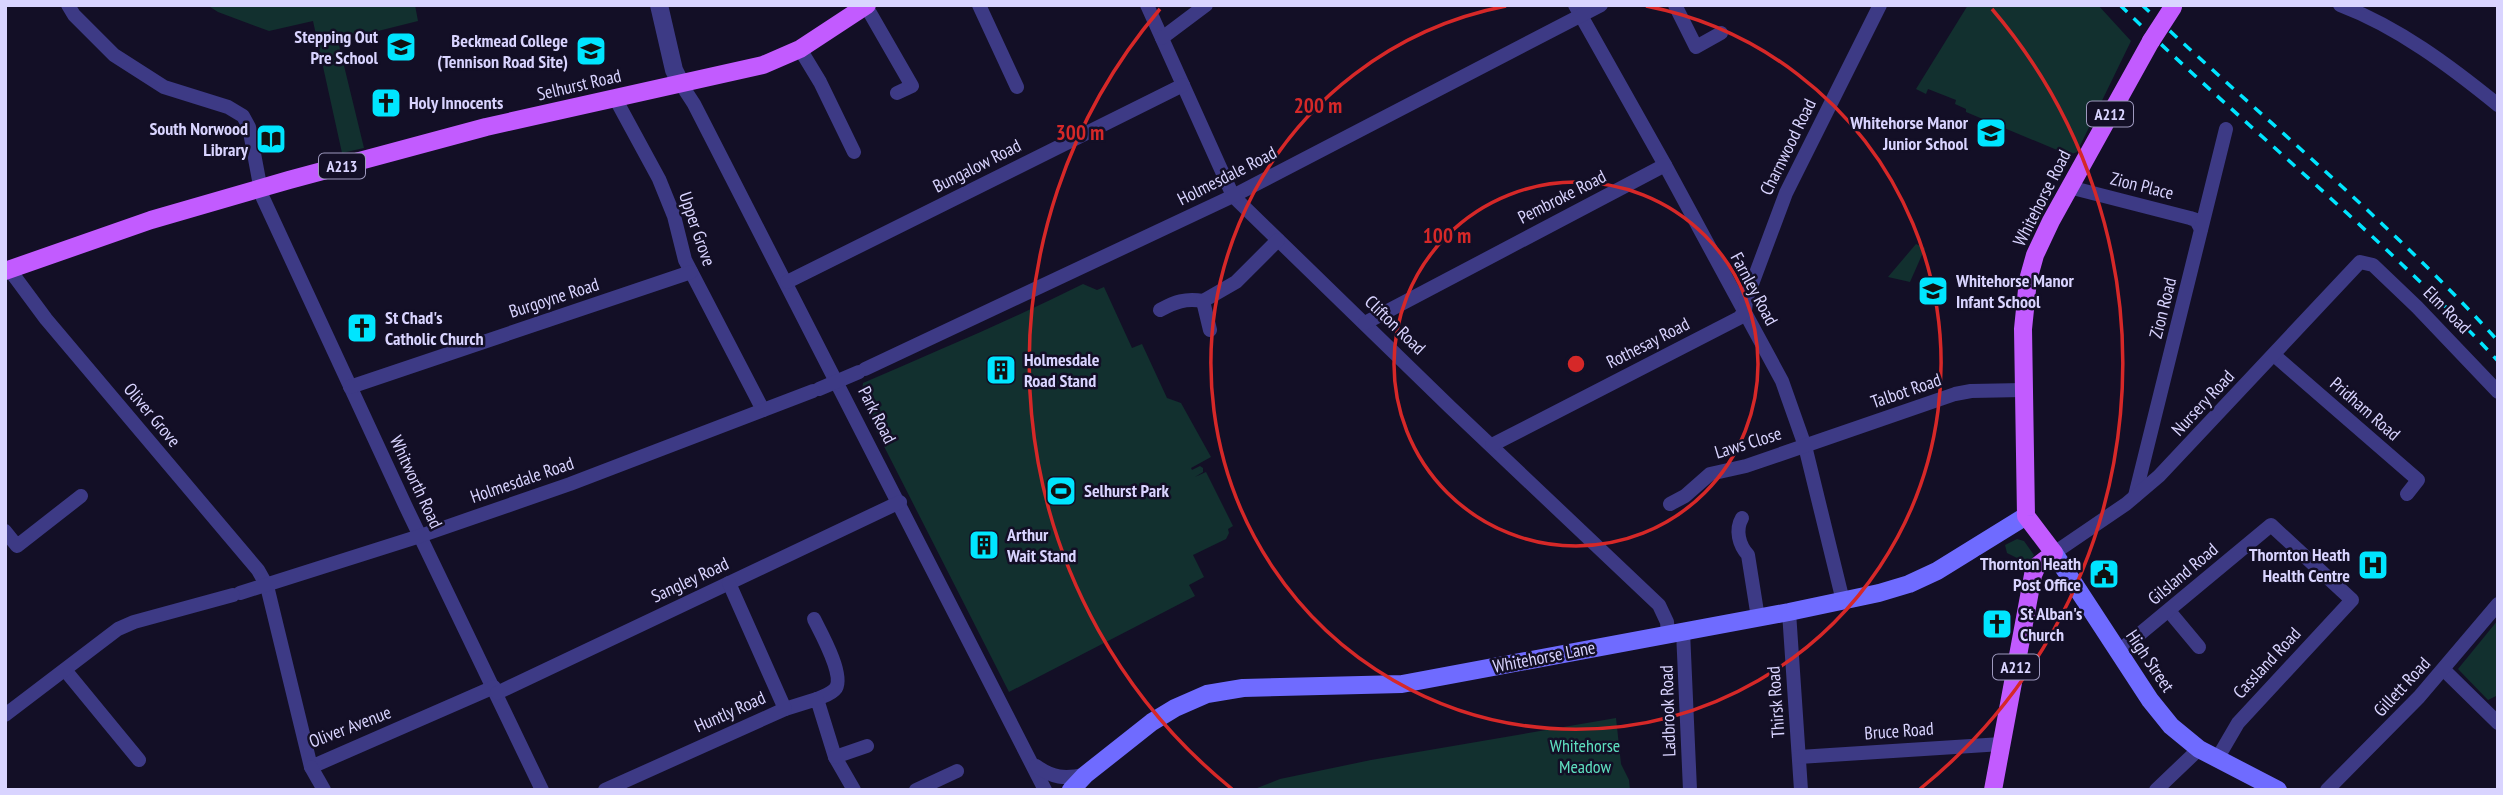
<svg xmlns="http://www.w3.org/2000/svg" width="2503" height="795" viewBox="0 0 2503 795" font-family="'PT Sans Narrow',sans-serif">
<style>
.green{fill:#12302f}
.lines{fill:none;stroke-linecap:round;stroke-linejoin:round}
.minor{stroke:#3d3a85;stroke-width:14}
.tertiary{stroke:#3d3a85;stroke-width:18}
.secondary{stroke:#6f6bff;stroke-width:18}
.primary{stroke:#c25bff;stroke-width:18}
.rail{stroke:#00e5ff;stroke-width:3.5;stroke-dasharray:10 9;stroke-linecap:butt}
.primary-bridge{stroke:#c25bff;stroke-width:18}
.ring{fill:none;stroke:#d62828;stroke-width:3.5}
.labels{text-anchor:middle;stroke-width:5;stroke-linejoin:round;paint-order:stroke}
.shield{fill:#130f26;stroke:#9e99be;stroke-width:2}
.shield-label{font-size:16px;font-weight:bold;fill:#d9d4ff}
.poi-label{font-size:18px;font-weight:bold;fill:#d9d4ff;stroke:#130f26;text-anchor:start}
.street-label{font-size:18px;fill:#d9d4ff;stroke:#130f26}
.park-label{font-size:18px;fill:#5fe0c0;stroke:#130f26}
.centre{fill:#d62828;stroke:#130f26;stroke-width:3.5}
.ring-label{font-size:21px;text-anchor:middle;font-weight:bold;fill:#d62828;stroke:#130f26;stroke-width:5;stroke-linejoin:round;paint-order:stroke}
</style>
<rect width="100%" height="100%" fill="#130f26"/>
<g class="green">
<polygon points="207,5 415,5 418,21 338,41 364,148 342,153 313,21 269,31 218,12"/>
<polygon points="1968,5 2098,5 2131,41 2077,152 2069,155 1966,112 1966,109 1955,104 1956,100 1928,89 1926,94 1916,89"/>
<polygon points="1916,244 1925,248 1910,282 1888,277"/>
<path d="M1083,284L1097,290L1104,287L1132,348L1142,344L1167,398L1181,403L1211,457L1191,468L1192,470L1200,466L1203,468V472L1195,477L1206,472L1233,526L1228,529L1229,533L1226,539L1193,555L1204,577L1189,585L1195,596L1009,692L861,401L863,383C937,351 1011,320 1083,284Z"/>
<polygon points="2017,539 2024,541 2034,555 2028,567 2023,561 2007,553 2005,545"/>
<polygon points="2498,620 2498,695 2488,700 2458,669"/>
<polygon points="1616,718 1621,764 1629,780 1630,790 1252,790 1280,779 1371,760"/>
</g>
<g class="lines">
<g class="minor">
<polyline points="68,5 74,15 114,55 164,87 228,107 243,116 249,127 262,196 406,507 542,790"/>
<polyline points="979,5 1017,87"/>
<polyline points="1147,5 1233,196 1450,407 1659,605 1667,622 1668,634"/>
<polyline points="1575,5 1665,165 1782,381 1805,446 1843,601"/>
<polyline points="1675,5 1696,47 1721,33"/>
<path d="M2340,5C2398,27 2450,66 2498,105"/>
<polyline points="866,6 912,86 897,93"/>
<polyline points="1162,38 1206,5"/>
<polyline points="800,49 820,82 854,152"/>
<polyline points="681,84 694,104 1045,790"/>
<polyline points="615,98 659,179 674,216 685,260 763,410"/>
<polyline points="2069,187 2190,218 2196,220 2201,229"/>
<polyline points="9,269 46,319 258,570 267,586 311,767 494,687"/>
<polyline points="787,282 1183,85"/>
<path d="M1160,310C1175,302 1185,298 1203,301"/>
<polyline points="1365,323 1665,165"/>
<polyline points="1210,330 1203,301 1236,282 1278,240"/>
<polyline points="2274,355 2418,480 2407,494"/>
<polyline points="865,369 1233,196 1601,5"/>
<polyline points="350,387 691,272"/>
<polyline points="819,389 859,372"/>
<polyline points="1492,445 1739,318 1745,311 1746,300 1786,193 1880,5"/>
<polyline points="2135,496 2226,129"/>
<polyline points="1670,504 1685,496 1710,474 1746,466 1955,394 1971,391 2023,390"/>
<path d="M1742,518C1735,530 1739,545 1748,555L1758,618"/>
<polyline points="5,531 17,546 81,496"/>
<polyline points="2054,553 2126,504 2159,476 2360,262 2373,265 2417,307 2498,392"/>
<polyline points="240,593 420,536 570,484 813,391"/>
<polyline points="2169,611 2199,647"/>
<polyline points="1789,612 1801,790"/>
<path d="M814,619C821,633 844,674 836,688C832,694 823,696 817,699"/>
<polyline points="1683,631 1690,790"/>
<polyline points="2118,652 2271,525 2352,600 2238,723 2217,759"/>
<polyline points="65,670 139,760"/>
<polyline points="2444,670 2498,723"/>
<polyline points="497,693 900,502"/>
<polyline points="785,709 817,699 835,757 854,790"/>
<polyline points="5,715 118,629 134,622 233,595"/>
<polyline points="835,757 867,746"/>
<polyline points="1799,757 2002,744"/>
<path d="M1036,766C1053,778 1064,779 1085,775"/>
<polyline points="311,767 324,790"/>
<polyline points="605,790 785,709 729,583"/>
<polyline points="916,790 957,771"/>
<polyline points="2156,790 2199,749"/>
<polyline points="2327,790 2419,697 2498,604"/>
</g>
<polyline class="tertiary" points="659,5 674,70 681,84"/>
<g class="secondary">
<polyline points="2054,553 2150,700 2171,726 2199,749 2278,790"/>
<polyline points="1071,790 1085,775 1152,722 1175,708 1207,694 1243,688 1402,684 1789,612 1879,593 1909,584 1937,571 2026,516"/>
</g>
<g class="primary">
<polyline points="5,271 151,220 289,180 486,127 763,65 800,49 867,5"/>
<polyline points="1993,790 2033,575 2037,566 2054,553 2026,516 2023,329 2028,280 2035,255 2051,221 2151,41"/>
</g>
<g class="rail">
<path d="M2120,5C2244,126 2380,234 2498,361"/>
<path d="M2142,5C2261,117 2388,220 2498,341"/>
</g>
<polyline class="primary-bridge" points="2151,41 2173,7"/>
</g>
<g class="ring">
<circle cx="1576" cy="364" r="182"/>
<path d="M1646 6A365 365 0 1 1 1506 6"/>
<path d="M1232 789A547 547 0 0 1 1160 9M1992 9A547 547 0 0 1 1920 789"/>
</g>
<defs>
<g id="school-square" transform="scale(1.575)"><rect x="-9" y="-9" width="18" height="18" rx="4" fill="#00e5ff" stroke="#130f26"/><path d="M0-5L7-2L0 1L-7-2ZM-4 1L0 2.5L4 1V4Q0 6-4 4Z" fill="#111"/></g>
<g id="church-square" transform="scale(1.575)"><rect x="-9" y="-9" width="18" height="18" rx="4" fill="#00e5ff" stroke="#130f26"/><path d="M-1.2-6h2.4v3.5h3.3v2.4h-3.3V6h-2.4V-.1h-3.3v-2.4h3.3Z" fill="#111"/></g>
<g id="library-square" transform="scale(1.575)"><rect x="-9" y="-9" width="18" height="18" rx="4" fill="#00e5ff" stroke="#130f26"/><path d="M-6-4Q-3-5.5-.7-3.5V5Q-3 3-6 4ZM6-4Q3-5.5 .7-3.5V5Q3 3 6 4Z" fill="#111"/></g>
<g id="building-square" transform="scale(1.575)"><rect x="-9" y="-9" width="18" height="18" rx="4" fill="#00e5ff" stroke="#130f26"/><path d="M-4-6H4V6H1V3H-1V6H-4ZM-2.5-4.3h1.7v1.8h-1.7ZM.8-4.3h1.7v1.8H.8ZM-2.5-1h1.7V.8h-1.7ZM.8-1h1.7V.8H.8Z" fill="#111"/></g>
<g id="stadium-square" transform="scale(1.575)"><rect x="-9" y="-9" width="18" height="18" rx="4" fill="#00e5ff" stroke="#130f26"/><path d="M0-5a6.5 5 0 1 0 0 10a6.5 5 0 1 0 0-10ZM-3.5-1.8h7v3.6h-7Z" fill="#111"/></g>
<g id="hospital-square" transform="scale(1.575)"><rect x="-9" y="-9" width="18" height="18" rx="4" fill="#00e5ff" stroke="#130f26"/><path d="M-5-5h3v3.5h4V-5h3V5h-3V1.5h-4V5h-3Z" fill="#111"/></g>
<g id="civic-square" transform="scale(1.575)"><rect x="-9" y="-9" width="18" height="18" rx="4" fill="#00e5ff" stroke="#130f26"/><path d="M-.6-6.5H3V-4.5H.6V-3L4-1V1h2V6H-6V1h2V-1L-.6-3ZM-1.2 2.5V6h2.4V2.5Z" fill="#111"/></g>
</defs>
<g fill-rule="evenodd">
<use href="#school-square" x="401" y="47"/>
<use href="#school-square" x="591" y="51"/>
<use href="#church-square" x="386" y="103"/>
<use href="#school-square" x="1991" y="133"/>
<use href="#library-square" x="271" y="139"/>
<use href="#school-square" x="1933" y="291"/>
<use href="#church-square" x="362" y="328"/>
<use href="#building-square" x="1001" y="370"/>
<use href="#stadium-square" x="1061" y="491"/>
<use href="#building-square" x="984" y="545"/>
<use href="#hospital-square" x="2373" y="565"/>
<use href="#civic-square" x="2104" y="574"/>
<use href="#church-square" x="1997" y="624"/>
</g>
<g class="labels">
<g class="shield">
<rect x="2087" y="101.5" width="46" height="25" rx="5"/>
<rect x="319" y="153.5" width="46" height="25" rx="5"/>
<rect x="1993" y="654.5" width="46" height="25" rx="5"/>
</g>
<g class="shield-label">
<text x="2110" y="120">A212</text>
<text x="342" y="172">A213</text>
<text x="2016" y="673">A212</text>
</g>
<g class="poi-label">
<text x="378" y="43" text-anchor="end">Stepping Out<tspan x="378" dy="21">Pre School</tspan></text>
<text x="568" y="47" text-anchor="end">Beckmead College<tspan x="568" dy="21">(Tennison Road Site)</tspan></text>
<text x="409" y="109">Holy Innocents</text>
<text x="1968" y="129" text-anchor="end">Whitehorse Manor<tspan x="1968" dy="21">Junior School</tspan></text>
<text x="248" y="135" text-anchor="end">South Norwood<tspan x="248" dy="21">Library</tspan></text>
<text x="1956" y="287">Whitehorse Manor<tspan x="1956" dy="21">Infant School</tspan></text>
<text x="385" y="324">St Chad's<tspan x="385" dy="21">Catholic Church</tspan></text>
<text x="1024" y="366">Holmesdale<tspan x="1024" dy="21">Road Stand</tspan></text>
<text x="1084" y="497">Selhurst Park</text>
<text x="1007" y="541">Arthur<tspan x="1007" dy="21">Wait Stand</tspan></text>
<text x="2350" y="561" text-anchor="end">Thornton Heath<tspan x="2350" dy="21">Health Centre</tspan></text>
<text x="2081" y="570" text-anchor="end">Thornton Heath<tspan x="2081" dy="21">Post Office</tspan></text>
<text x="2020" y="620">St Alban's<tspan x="2020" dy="21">Church</tspan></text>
</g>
<g class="street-label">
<text transform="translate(579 85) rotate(-13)" y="6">Selhurst Road</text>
<text transform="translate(1788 147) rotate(-64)" y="6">Charnwood Road</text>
<text transform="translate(977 166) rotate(-27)" y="6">Bungalow Road</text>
<text transform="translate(1227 176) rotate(-27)" y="6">Holmesdale Road</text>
<text transform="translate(2142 186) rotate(14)" y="6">Zion Place</text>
<text transform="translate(1562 197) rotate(-27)" y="6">Pembroke Road</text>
<text transform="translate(2042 198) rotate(-63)" y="6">Whitehorse Road</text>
<text transform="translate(697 229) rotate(71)" y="6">Upper Grove</text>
<text transform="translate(1754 289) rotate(62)" y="6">Farnley Road</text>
<text transform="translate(554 298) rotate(-18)" y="6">Burgoyne Road</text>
<text transform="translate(2163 308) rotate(-76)" y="6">Zion Road</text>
<text transform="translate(2447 310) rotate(45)" y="6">Elm Road</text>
<text transform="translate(1395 325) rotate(44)" y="6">Clifton Road</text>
<text transform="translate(1648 343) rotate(-27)" y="6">Rothesay Road</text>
<text transform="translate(1906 391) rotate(-19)" y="6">Talbot Road</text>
<text transform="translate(2203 403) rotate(-47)" y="6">Nursery Road</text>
<text transform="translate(2365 409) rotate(41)" y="6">Pridham Road</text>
<text transform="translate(152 415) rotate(50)" y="6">Oliver Grove</text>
<text transform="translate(877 415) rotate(63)" y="6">Park Road</text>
<text transform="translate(1748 443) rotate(-17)" y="6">Laws Close</text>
<text transform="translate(522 480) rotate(-19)" y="6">Holmesdale Road</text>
<text transform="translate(416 482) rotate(65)" y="6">Whitworth Road</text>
<text transform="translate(2183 574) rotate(-40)" y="6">Gilsland Road</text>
<text transform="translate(690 580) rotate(-25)" y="6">Sangley Road</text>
<text transform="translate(1544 657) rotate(-11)" y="6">Whitehorse Lane</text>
<text transform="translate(2150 661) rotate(56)" y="6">High Street</text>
<text transform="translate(2267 663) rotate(-47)" y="6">Cassland Road</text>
<text transform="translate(2402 687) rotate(-47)" y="6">Gillett Road</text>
<text transform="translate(1776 702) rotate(-94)" y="6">Thirsk Road</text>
<text transform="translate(1668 711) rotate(-92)" y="6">Ladbrook Road</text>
<text transform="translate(730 712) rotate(-24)" y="6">Huntly Road</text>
<text transform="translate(350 727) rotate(-21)" y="6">Oliver Avenue</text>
<text transform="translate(1899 731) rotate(-4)" y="6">Bruce Road</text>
</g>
<g class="park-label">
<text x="1585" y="752">Whitehorse<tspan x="1585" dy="21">Meadow</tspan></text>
</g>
</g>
<circle cx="1576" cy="364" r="10" class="centre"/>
<g class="ring-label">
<text x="1318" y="113">200 m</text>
<text x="1080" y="140">300 m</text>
<text x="1447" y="243">100 m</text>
</g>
<rect width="2503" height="795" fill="none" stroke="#d9d4ff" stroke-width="14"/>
</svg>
